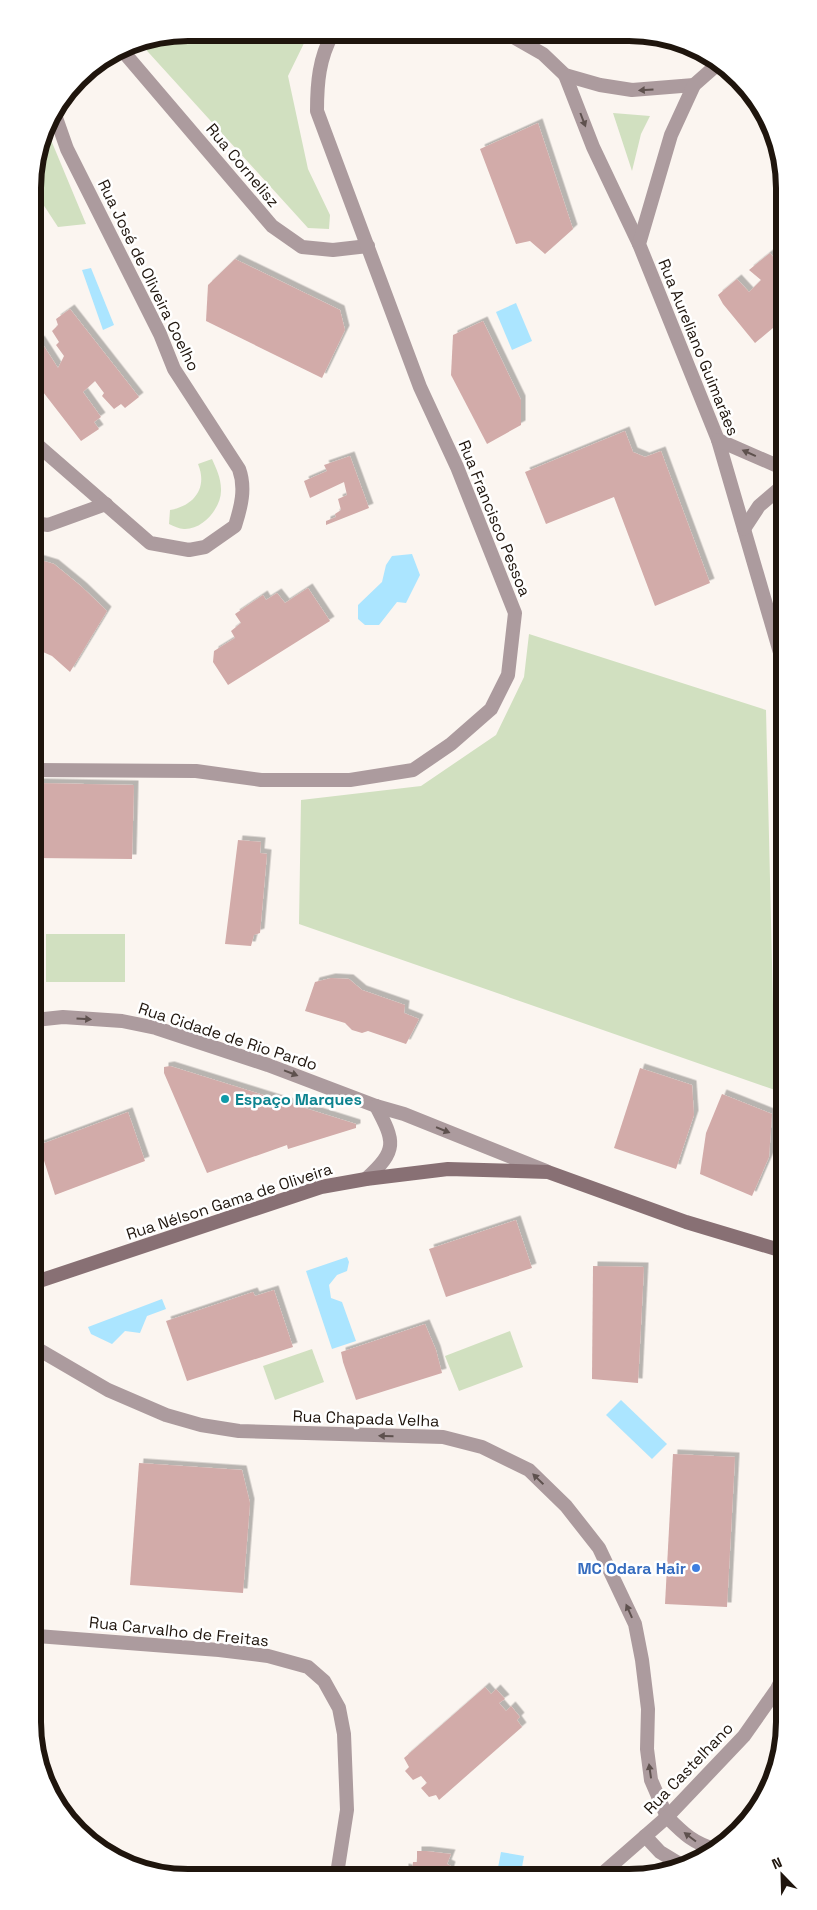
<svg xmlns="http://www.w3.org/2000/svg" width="817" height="1910" viewBox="0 0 817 1910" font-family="'Space Grotesk',sans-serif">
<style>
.green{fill:#d1e0c0}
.water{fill:#abe5ff}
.building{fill:#d2aba9;filter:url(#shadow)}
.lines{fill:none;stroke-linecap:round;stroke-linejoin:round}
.minor{stroke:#ac9b9e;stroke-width:14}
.tertiary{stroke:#ac9b9e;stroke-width:14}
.secondary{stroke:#887074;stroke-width:14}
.oneway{fill:#5e514e}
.culture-dot{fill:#0f9aa8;stroke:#fff;stroke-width:2}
.shop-dot{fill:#3f7fe0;stroke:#fff;stroke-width:2}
.labels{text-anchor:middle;stroke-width:5;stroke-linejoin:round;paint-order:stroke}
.street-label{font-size:16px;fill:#1f150d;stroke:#fff}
.culture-label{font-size:16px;font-weight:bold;fill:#0d838f;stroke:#fff;text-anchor:start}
.shop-label{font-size:16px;font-weight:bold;fill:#366cbe;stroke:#fff;text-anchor:end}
.rim{fill:none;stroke:#1f150d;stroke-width:6}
</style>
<defs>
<filter id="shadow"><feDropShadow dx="4.5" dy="-4.5" stdDeviation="0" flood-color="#0004"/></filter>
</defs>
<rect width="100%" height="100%" fill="#fbf5f0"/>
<g class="green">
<polygon points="188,33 309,33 288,76 308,169 330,215 329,229 308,228 139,42"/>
<polygon points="613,113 650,116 641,134 632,171"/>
<polygon points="46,128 86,224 58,227 33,189 33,178"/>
<path d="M212,459C216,468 221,478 221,489C222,507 203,530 184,529C179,529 174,526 169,524L170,510C194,506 208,488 198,464Z"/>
<polygon points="529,634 766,710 775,1090 299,924 301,800 421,786 496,735 524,677"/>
<rect x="46" y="934" width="79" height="48"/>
<polygon points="510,1331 523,1367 459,1391 445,1356"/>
<polygon points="312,1349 324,1382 275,1400 263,1366"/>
</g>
<g class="water">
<polygon points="91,268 114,325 103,330 82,270"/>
<polygon points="516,303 532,341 512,350 496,312"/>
<polygon points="412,554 420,575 406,603 397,602 379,625 365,625 358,619 358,605 382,582 386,565 392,556"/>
<polygon points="347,1257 349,1262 347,1271 337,1275 329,1285 331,1298 342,1302 356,1341 332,1349 306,1271"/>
<polygon points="162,1299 166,1309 147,1316 140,1333 125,1331 112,1344 91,1334 88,1327"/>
<polygon points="621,1400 667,1444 652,1459 606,1415"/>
<polygon points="501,1852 524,1856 521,1873 497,1873"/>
</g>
<g class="building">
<polygon points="538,123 573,229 545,254 530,241 516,244 480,149"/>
<polygon points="770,253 780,265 780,322 755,343 723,304 718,295 737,279 749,292 761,280 749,270"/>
<polygon points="235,259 340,310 345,330 322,378 206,321 208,285"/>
<polygon points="70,309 139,397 125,408 121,404 114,409 102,396 104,393 95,381 83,392 101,417 94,422 99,429 81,441 33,379 33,347 40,340 58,368 64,356 56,345 59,342 52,331 58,325 56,319"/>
<polygon points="483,321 521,400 521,425 487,444 451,375 453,335"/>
<polygon points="780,348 780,367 773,353"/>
<polygon points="625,431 633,452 645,457 661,451 710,583 655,606 614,497 546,524 525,472"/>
<polygon points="350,456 369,508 326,525 326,521 336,517 335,514 341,510 338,499 347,495 344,482 310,498 304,481 327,471 324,465"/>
<polygon points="34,558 54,564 82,587 107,611 70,672 52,656 34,648 34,633 40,626 34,626"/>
<polygon points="308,588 330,621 228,685 213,662 214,651 235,638 231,631 241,623 235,614 263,595 266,600 277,593 285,603"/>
<polygon points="35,783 134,785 132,859 35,858"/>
<polygon points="238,840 261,842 260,853 267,854 260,933 254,935 251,946 225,944"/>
<polygon points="331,978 349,979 362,990 405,1005 404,1013 419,1019 406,1044 368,1031 362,1033 352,1030 345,1023 305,1011 315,982"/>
<polygon points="170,1066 356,1124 356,1128 288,1149 287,1145 207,1173 164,1073 164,1067"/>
<polygon points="640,1068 692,1085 694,1115 676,1169 614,1148"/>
<polygon points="722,1094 772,1114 769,1157 752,1196 700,1174 706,1133"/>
<polygon points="128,1112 145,1161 55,1195 39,1145"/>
<polygon points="516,1220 532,1268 446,1297 429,1249"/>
<polygon points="593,1266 644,1267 638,1383 592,1379"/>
<polygon points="274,1290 293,1347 187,1381 166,1321 253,1292 255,1296"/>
<polygon points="425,1324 436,1350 442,1373 356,1400 343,1362 341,1352"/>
<polygon points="673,1454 735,1457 727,1607 665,1604"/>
<polygon points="139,1463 242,1470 250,1503 243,1593 130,1585"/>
<polygon points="485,1687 491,1694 496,1689 505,1699 499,1703 506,1711 511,1706 520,1717 517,1720 522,1727 439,1800 436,1795 429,1797 421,1788 427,1783 421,1776 413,1780 405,1771 409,1767 404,1758"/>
<polygon points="417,1851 426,1851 451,1854 447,1864 451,1866 449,1873 404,1873 404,1868 412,1870 413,1862 417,1862"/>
</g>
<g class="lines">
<g class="minor">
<polyline points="508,34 543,54 565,75 600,85 632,90 694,85"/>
<polyline points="121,49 272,226 302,247 333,250 368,246"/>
<polyline points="565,75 593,147 639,244"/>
<path d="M34,442L150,543L189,550L205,547L235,526C241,507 246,488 239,469L174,369L160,334L67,149L54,112"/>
<polyline points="34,523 48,525 106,504"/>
<path d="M35,770L196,771L261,780H350L413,770L451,744L491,709L508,675L515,613L457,467L420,387L317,111C317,83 319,58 333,33"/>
<polyline points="35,1020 63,1017 122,1021 156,1028 268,1065 376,1106 404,1114 546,1171"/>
<path d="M366,1179C398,1150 395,1142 376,1106"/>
<path d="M667,1817C684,1834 693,1843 717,1850"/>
</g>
<g class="tertiary">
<polyline points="719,63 694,85 671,135 639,244 718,440 781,656"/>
<polyline points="718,440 780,467"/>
<polyline points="744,529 759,506 780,488"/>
<polyline points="36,1348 108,1390 166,1415 201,1425 239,1431 443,1437 482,1447 529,1470 566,1506 599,1548 635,1624 642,1660 648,1709 647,1749 651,1780 667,1817"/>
<polyline points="37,1636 219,1650 268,1656 308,1667 324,1681 339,1708 344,1734 347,1810 337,1874"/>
<polyline points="645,1836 660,1852 683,1866"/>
<polyline points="603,1873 667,1817 744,1736 777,1689 784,1675"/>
</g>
<polyline class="secondary" points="36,1282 321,1187 366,1179 448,1169 548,1172 686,1222 783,1251"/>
</g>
<defs><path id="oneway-solid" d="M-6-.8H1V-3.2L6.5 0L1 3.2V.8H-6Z" transform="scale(1.25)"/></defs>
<g class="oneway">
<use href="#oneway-solid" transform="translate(646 90) rotate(177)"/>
<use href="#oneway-solid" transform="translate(583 120) rotate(69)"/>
<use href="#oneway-solid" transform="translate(749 453) rotate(-156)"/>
<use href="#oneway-solid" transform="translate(84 1019) rotate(4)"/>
<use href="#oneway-solid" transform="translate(291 1073) rotate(21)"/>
<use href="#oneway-solid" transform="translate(443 1130) rotate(22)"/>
<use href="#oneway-solid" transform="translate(386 1436) rotate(-179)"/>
<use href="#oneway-solid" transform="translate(538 1479) rotate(-136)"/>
<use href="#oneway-solid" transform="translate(629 1611) rotate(-114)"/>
<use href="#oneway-solid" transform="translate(650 1771) rotate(-98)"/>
<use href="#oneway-solid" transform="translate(690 1837) rotate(-143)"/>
</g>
<circle class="culture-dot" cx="225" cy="1099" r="5"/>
<circle class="shop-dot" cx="696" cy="1568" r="5"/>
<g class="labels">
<g class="street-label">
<text transform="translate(243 165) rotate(50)" y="6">Rua Cornelisz</text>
<text transform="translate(149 275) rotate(64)" y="6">Rua José de Oliveira Coelho</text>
<text transform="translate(699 347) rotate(68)" y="6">Rua Aureliano Guimarães</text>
<text transform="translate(495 518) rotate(68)" y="6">Rua Francisco Pessoa</text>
<text transform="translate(228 1036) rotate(18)" y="6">Rua Cidade de Rio Pardo</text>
<text transform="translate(229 1201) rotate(-18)" y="6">Rua Nélson Gama de Oliveira</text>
<text transform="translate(366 1418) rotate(2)" y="6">Rua Chapada Velha</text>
<text transform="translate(179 1631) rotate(6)" y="6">Rua Carvalho de Freitas</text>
<text transform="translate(688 1768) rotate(-46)" y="6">Rua Castelhano</text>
</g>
<g class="culture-label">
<text x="235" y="1105">Espaço Marques</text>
</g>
<g class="shop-label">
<text x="686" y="1574">MC Odara Hair</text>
</g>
</g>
<path d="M0 0H817V1910H0ZM188 41H629A147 147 0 0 1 776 188V1722A147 147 0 0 1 629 1869H188A147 147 0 0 1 41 1722V188A147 147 0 0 1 188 41Z" fill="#fff" fill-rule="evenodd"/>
<path class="rim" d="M188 41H629A147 147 0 0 1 776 188V1722A147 147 0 0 1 629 1869H188A147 147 0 0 1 41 1722V188A147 147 0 0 1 188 41Z"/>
<g transform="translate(782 1875) rotate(337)" stroke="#ffffff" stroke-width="4" paint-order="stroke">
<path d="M0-4L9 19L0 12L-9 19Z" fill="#1f150d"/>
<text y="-8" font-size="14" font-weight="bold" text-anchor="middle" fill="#1f150d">N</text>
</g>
</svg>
